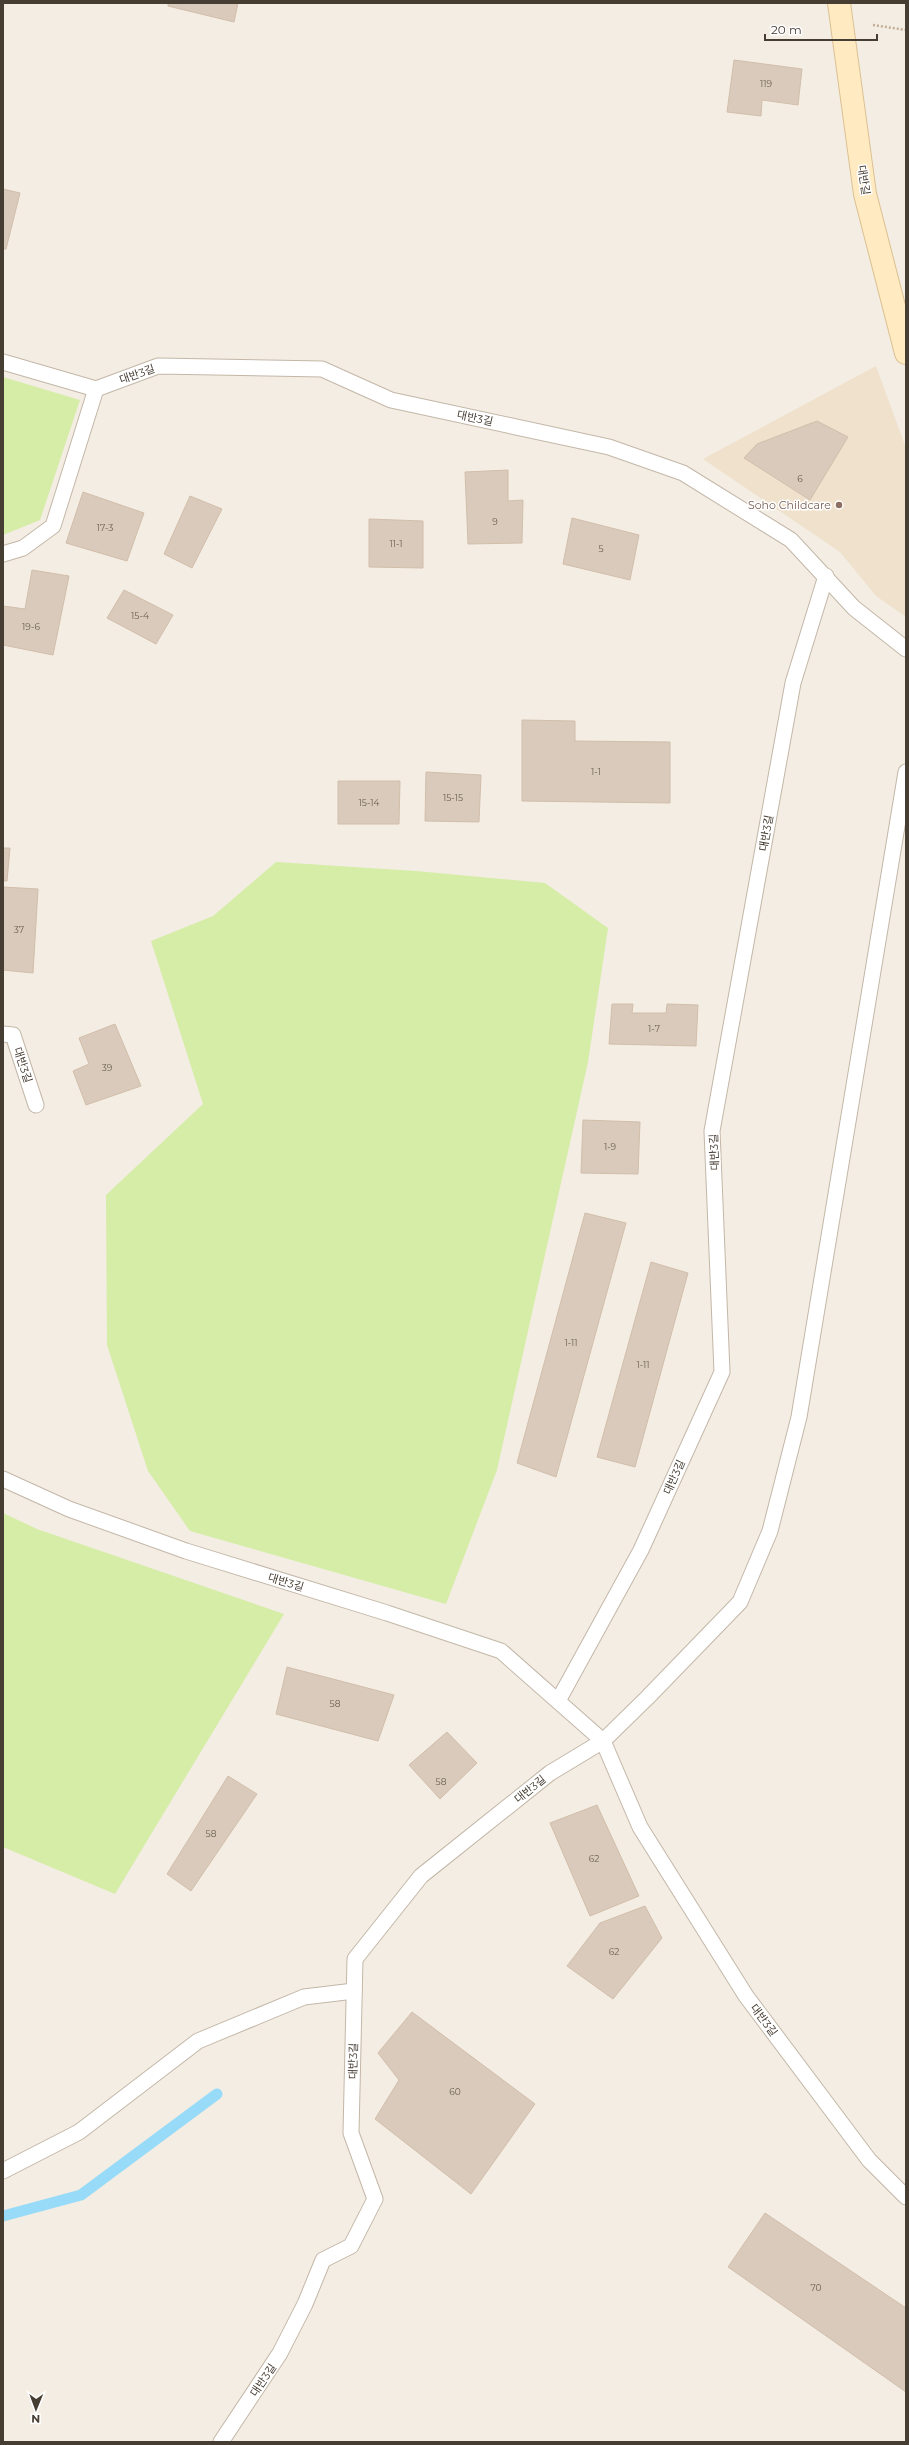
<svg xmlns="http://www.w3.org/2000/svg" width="909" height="2445" viewBox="0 0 909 2445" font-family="Montserrat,'Noto Sans KR',sans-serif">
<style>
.education{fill:#efe1cc}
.green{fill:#d5eda7}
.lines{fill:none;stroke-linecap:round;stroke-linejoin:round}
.stream{stroke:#98dbf8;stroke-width:11}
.building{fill:#d9cabb;stroke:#d2beaa}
.lane-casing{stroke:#c3b7a8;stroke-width:17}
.secondary-casing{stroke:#dbc090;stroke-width:24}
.path{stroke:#c3ae95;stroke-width:2.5;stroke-dasharray:2 2;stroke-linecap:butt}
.lane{stroke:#fff;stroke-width:15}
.secondary{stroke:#ffeac2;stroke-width:22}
.education-dot{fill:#8d6e63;stroke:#fff;stroke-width:1.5}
.labels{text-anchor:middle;stroke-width:3;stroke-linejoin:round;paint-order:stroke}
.number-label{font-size:9px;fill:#6b6055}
.street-label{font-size:11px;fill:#463d33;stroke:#fff}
.education-label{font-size:11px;fill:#785e54;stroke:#fff;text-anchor:end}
</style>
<rect width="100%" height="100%" fill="#f4ede3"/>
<polygon class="education" points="876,366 906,448 906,617 876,596 840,552 703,459"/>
<g class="green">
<polygon points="3,377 80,400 40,520 3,535"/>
<polygon points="276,862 416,871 545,883 608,928 588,1062 497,1470 446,1604 190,1531 148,1471 107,1345 106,1195 203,1104 151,941 213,916"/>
<polygon points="3,1513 37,1529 284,1614 115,1894 3,1847"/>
</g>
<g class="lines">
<polyline class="stream" points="3,2216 81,2195 217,2094"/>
</g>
<g class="building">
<polygon points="168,3 238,3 234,22 168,6"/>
<polygon points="734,60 802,69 798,105 762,100 761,116 727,112"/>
<polygon points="3,189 20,193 6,249 3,249"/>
<polygon points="817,421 848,437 810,500 744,458 757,444"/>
<polygon points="508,470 508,501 523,500 522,543 468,544 465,472"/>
<polygon points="83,492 144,513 127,561 66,543"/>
<polygon points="190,496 222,509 192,568 164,554"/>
<polygon points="572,518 639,535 630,580 563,564"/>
<polygon points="369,519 423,521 423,568 369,567"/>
<polygon points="32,570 69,576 53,655 3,645 3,606 25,609"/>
<polygon points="124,590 173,615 156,644 107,618"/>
<polygon points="522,720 575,721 575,741 670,742 670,803 522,801"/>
<polygon points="426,772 481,775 479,822 425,821"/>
<polygon points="338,781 400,781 399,824 338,824"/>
<polygon points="3,848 10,848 7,881 3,881"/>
<polygon points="3,887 38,889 33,973 3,970"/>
<polygon points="612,1004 633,1004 632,1013 666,1013 667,1004 698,1005 696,1046 609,1044"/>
<polygon points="115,1024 141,1086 86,1105 73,1071 89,1064 79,1038"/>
<polygon points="583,1120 640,1122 638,1174 581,1173"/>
<polygon points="585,1213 626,1223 556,1477 517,1463"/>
<polygon points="651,1262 688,1273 635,1467 597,1457"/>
<polygon points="287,1667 394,1695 378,1741 276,1714"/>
<polygon points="447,1732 477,1763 440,1799 409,1765"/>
<polygon points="228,1776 257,1794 191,1891 167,1874"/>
<polygon points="597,1805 639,1896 590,1916 550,1823"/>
<polygon points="645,1906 662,1938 613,1999 567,1966 600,1923"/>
<polygon points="412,2012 535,2104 471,2194 375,2119 399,2080 378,2053"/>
<polygon points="765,2213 906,2308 906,2392 728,2267"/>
</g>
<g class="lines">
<g class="lane-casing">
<g id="lane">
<polyline points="3,362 96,389 158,366 322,369 391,400 609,447 683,473 791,540 854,608 906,649"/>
<polyline points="3,554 23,548 53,526 96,389"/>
<polyline points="3,1034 13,1035 36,1105"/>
<polyline points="3,1479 69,1509 186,1551 387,1613 501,1651 603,1741 640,1827 746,1996 869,2160 906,2197"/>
<polyline points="558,1701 641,1550 722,1372 712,1131 793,683 826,576"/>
<polyline points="3,2171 79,2132 198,2041 304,1997 354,1991"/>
<polyline points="221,2442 280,2353 305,2304 323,2260 351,2246 375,2199 351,2133 355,1959 421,1876 550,1773 603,1741 647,1698 740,1602 770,1531 799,1417 906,772"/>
</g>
</g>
<g class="secondary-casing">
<polyline id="secondary" points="839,3 865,194 906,353"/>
</g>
<polyline class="path" points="873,25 906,30"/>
<use href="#lane" class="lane"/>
<use href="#secondary" class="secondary"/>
</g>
<circle class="education-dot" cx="839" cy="505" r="4"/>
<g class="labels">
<g class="number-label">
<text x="766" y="87">119</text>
<text x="800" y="482">6</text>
<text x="495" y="525">9</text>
<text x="105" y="531">17-3</text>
<text x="396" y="547">11-1</text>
<text x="601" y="552">5</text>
<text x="140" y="619">15-4</text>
<text x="31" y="630">19-6</text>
<text x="596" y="775">1-1</text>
<text x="453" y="801">15-15</text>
<text x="369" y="806">15-14</text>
<text x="19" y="933">37</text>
<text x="654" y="1032">1-7</text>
<text x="107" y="1071">39</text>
<text x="610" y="1150">1-9</text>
<text x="571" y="1346">1-11</text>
<text x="643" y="1368">1-11</text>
<text x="335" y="1707">58</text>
<text x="441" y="1785">58</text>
<text x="211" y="1837">58</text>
<text x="594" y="1862">62</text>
<text x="614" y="1955">62</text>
<text x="455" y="2095">60</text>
<text x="816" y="2291">70</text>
</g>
<g class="street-label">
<text transform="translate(864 180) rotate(81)" y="4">대반길</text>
<text transform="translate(137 374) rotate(-19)" y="4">대반3길</text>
<text transform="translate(475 418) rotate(12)" y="4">대반3길</text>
<text transform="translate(766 833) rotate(-80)" y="4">대반3길</text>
<text transform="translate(23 1065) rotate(72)" y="4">대반3길</text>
<text transform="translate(714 1152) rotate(-92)" y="4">대반3길</text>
<text transform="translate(674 1477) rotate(-66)" y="4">대반3길</text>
<text transform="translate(286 1582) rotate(17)" y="4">대반3길</text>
<text transform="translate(530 1789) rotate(-39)" y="4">대반3길</text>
<text transform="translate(764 2020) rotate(53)" y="4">대반3길</text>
<text transform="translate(353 2061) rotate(-89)" y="4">대반3길</text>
<text transform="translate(263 2380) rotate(-56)" y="4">대반3길</text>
</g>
<g class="education-label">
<text x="831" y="509">Soho Childcare</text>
</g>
</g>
<rect width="909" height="2445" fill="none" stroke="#463d33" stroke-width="8"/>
<g transform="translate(36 2409) rotate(181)" stroke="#ffffff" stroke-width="3" paint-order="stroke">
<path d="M0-3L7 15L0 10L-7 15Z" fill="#463d33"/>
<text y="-6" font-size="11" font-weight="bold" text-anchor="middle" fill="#463d33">N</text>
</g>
<path d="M765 34v6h112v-6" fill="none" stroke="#463d33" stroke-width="2"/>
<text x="771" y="34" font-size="12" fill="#463d33" stroke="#ffffff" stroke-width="3" paint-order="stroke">20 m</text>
</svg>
